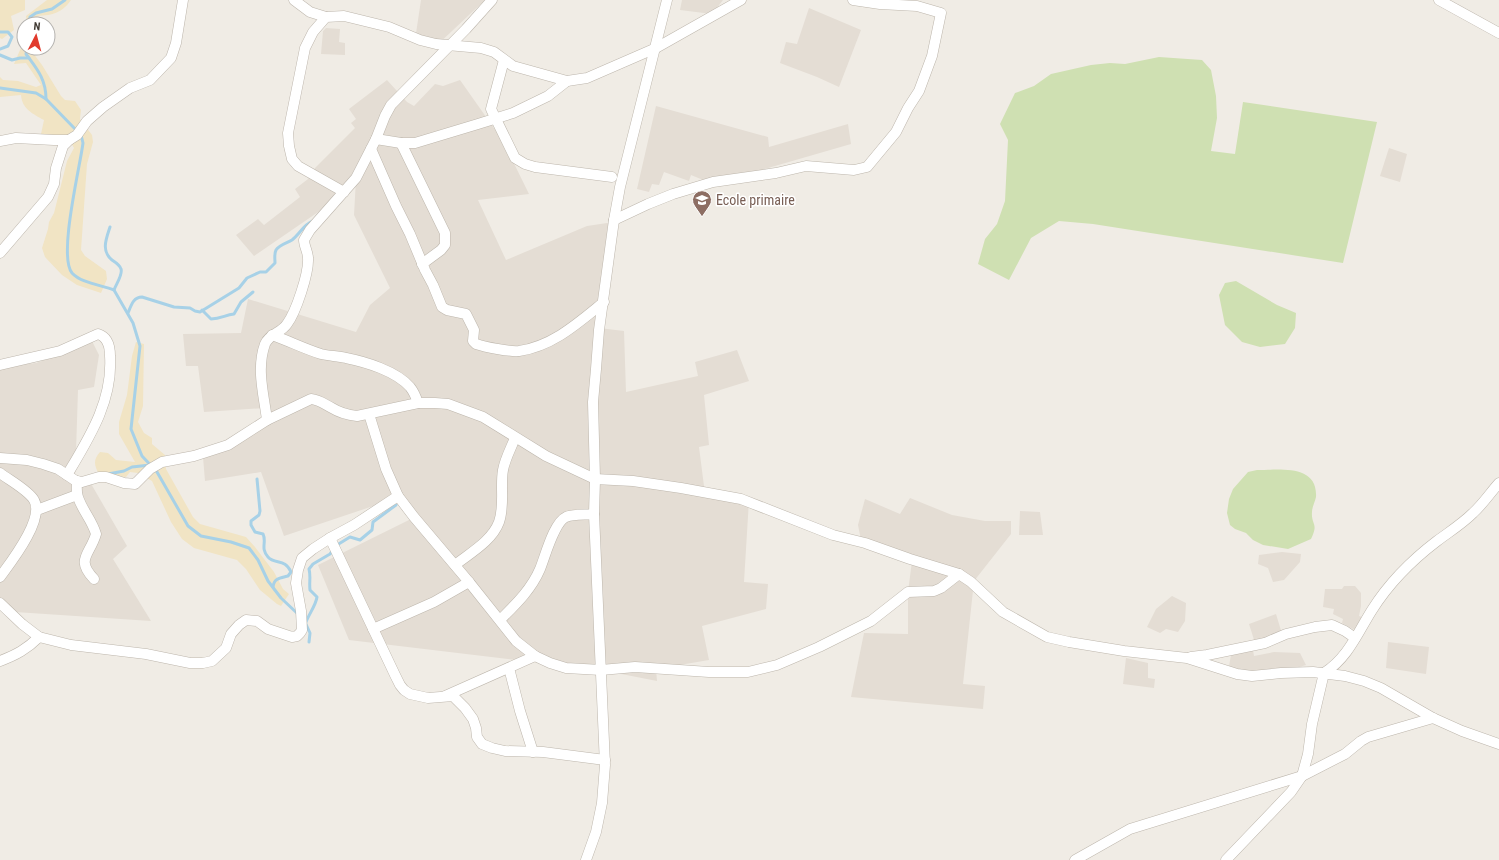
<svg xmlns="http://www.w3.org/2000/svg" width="1499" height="860" viewBox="0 0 1499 860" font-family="'Roboto Condensed',sans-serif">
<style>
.residential{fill:#e4ddd4}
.green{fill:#cfe0b2}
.sand{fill:#f1e4c4}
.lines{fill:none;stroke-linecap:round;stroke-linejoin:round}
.stream{stroke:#a7d1e7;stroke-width:3}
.street-casing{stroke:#bdb6ac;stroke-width:11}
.street{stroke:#fff;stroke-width:10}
.labels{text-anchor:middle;stroke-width:3;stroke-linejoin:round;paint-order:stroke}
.education-label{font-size:14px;fill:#785e54;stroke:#fff;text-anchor:start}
</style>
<rect width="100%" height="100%" fill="#f0ece5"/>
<g class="residential">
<polygon points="421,0 485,0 436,46 415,40"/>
<polygon points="682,0 723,0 712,14 680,10"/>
<polygon points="809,8 861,30 839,87 817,77 780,63 786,42 797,44"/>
<polygon points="326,28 340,29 339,42 345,43 345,55 321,54 323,31"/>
<polygon points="387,80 407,102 414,106 435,84 443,86 460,80 503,141 529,194 478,200 506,260 587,226 607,223 612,224 599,328 624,331 626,392 698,376 695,362 737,350 749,381 704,395 709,445 699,447 705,494 749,500 744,582 768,584 766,609 702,626 709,660 656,669 657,681 601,670 349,640 318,565 413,518 397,498 284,536 261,472 205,481 203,457 259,428 265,408 204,412 198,366 186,366 183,334 241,333 248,299 356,332 370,305 390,288 354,215 356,179 343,195 254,256 236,235 258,219 264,225 300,197 295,189 308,179 315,168 355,128 351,123 356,119 349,109"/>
<polygon points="656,106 768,137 769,147 848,124 851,144 713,184 691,175 689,181 664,172 659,185 652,184 649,192 637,189"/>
<polygon points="1389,148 1407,154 1400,182 1380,176"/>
<polygon points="89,335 99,355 94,387 78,390 75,483 90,482 127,546 113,559 151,621 0,611 0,367 36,363 55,356"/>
<polygon points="910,498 952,515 985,521 1011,521 1011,534 974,581 963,684 985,686 983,709 851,697 864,633 908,634 908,592 912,561 862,545 858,525 865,499 900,514"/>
<polygon points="1020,511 1040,512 1043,535 1019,535"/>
<polygon points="1282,552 1301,554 1300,562 1284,580 1273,582 1268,568 1258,564 1259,555"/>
<polygon points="1344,586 1355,586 1361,593 1361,606 1359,616 1364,618 1361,627 1356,626 1355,630 1342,623 1343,619 1333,614 1334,609 1323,607 1325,589 1342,589"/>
<polygon points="1172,596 1186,603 1185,621 1178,632 1166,629 1160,633 1147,627 1156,609"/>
<polygon points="1276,614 1283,637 1256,646 1249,624"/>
<polygon points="1388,642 1429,647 1426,674 1386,668"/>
<polygon points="1253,650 1254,656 1274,652 1300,653 1306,665 1286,671 1228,672 1231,655"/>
<polygon points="1126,658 1148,663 1148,678 1155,679 1154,688 1123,684"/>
</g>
<g class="green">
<polygon points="1159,57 1202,60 1211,70 1216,96 1217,118 1211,151 1235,154 1243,102 1377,122 1343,263 1093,224 1059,221 1031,238 1009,280 978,264 985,239 997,224 1005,201 1008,140 1000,124 1015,93 1034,86 1051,74 1091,65 1110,63 1125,64"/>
<polygon points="1236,281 1277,305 1296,313 1295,328 1285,344 1260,347 1242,342 1225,325 1219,295 1225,283"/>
<path d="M1257,470C1279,470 1318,464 1316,497C1315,502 1312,507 1312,512C1311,525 1319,523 1311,539L1288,549L1263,545L1253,540L1246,533L1235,529L1230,525L1227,513L1229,499L1233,489L1248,472Z"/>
</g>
<g class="sand">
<polygon points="0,0 25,0 25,10 11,16 14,30 2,39 0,38"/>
<path d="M47,0H71C62,13 53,15 38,16L34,20L35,24H27L26,16Z"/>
<path d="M24,43V48H34L33,53L42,65L61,96L65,100L75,101L81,110L80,119L92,135L93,142L87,164L81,250L85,256L106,271L107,279L101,293L77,285L62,275L45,257L42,248L48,229L49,222L54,213L67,161L74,148L69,139L58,138L41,134L44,120C33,114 22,109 21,95L0,97V77L3,80L18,81L36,87L41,85L26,63L14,64L20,50Z"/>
<path d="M136,342L144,344L143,406L138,422L144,433L152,438V444L165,455L166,469L193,517L200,524L246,537L255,547L274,572L283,589L289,594L281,606L277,604L260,590L246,569L237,560L194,548L182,539L171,522L152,481L138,473L130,472L126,477L99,474C94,465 93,460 100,452L108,453L116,460L135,462L119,434V422L127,395L132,356Z"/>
</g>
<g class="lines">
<g class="stream">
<polyline points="29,24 30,17 36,13 52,9 65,0"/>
<polyline points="0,32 8,32 12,37 8,46 0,49"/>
<path d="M27,48L26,54C37,69 46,79 46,99"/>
<polyline points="0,55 12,60 20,58 29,58"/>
<polyline points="0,88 36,93 46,99 77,131"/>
<path d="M81,135L83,143C80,167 58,256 72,273C81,283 101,285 114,290L133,323L140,346L131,429L142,456L157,472L188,526L201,536L231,542L249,548L258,560L268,581L281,598L299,615"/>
<path d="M110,227C106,239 101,251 112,260C115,262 120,265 121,269C123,275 116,284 114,290"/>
<path d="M202,310L211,319C221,319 225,315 234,314L241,302L253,292"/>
<path d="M128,313C131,306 133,297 142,297L174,307L190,308L195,311L200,312L239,288L247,278L260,272H266L275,263C275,259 274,254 276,250C279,245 287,243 292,240C300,234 303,225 313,221"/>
<polyline points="108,474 124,471 132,467 150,465"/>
<path d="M257,479L260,511L259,515L251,521V525L255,532L263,534C267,542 260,548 268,557C275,565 285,558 291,572L288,576C280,578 274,578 273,587"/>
<polyline points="305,622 310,633 309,642"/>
<path d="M306,622C309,614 316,605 317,597L310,590C309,582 311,576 309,569L313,564L330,554L337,545L350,537L360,540L372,530L373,522L396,505"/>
</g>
<g class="street-casing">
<g id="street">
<polyline points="294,0 310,12 326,17"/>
<polyline points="1439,0 1499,33"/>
<polyline points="504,60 491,109 515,158 525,164 535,167 612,177"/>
<polyline points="376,139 401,143 415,143 478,124 513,113 548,96 567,81"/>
<polyline points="0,141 16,138 54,140 69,140"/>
<polyline points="401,143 445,233 445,245 441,250 422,264"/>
<path d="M371,149L396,206L410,234L425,270L433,285L442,307L447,310L466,314L474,330L473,341L476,344C485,347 510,352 519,351C553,346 578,323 604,302"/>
<polyline points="344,192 298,166 292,159 289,146 288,133 305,48 313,32 326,17 344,16 389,27 420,40 436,44 481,48 494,52 513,66 567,81 587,78 656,48 741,0"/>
<polyline points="614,220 648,204 673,194 713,182 776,173 806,166 854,170 867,167 896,132 908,108 919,91 932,56 941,13 917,6 880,4 853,0"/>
<polyline points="0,253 48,197 54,184 56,168 63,146 69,140 77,135 87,121 103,107 130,88 150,80 171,58 176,43 183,0"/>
<path d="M272,335C289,341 305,349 321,354C329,356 338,356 346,358C366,362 396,371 410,387C414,392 416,397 418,403"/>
<path d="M0,365L60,351L98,334C108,337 110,347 110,356C113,401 89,438 67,475"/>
<polyline points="369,414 386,469 398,496 414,517 469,582 516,641 535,656 550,663 566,668 601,670 635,667 709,672 748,672 777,665 819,647 871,621 908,592 934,591 941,588 959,574"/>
<path d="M267,420C264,395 256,369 265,344C269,334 281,333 287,324C296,312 309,273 308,258C308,252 304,246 304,240L310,230L356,178L376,139L385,116L391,105L466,29L492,0"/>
<path d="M0,458L27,460L43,464L58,469L76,481L82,482L99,477H106L124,483L135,484L150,469L162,462L194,456L228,445L267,420L311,399C320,400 324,404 332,408C340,413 348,415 357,416L418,403H435L448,404L483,417L546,456L595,479L633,481L681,488L741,499L833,535L865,543L910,559L959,574L971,582L1003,612L1047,637L1069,642L1124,651L1187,658L1237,674L1252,676L1281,673L1313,672L1345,676L1364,681L1381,688L1433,718L1462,731L1499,744"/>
<path d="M0,473C9,480 28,490 34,500C45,519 11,562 0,577"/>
<path d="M77,481C77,486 76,492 78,497C82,510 92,520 96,534C90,555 75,559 94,579"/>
<polyline points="37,510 77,495"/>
<polyline points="330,538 395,675 400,685 404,690 410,694 428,698 453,696 465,708 473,719 476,728 477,737 482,744 492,748 505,751 543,752 605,760"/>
<path d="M455,565C470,553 492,541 499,522C505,505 500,487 503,470C505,459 511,448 515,438"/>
<polyline points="0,603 22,624 39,637 71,645 146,654 190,663 203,663 212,661 226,648 231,634 239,625 246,620 257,621 268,629 292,637 297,636 300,633 302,630 301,611 296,583 298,570 302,558 313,549 330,538 354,525 398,496"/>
<path d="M500,620C515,605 531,590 540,569C545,557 554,522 566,517C572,514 587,515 594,514"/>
<polyline points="373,629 434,602 469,582"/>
<polyline points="1191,657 1207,655 1265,643 1286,634 1315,627 1332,625 1345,631 1355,638"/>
<path d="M0,661C16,655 27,649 39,637"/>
<polyline points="509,668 520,711 533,752"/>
<polyline points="445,696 535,656"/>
<polyline points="586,860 596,832 602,803 605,765 594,514 595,479 593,402 596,369 599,330 614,220 620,187 667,0"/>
<polyline points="1075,860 1130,829 1302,776 1345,754 1361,741 1368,737 1433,718"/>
<path d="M1226,860L1291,792L1302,776L1308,754L1312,724L1324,673C1348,658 1358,632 1372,610C1389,583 1412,560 1437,541C1449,532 1462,524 1473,513C1483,504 1490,493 1499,483"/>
</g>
</g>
<use href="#street" class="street"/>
</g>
<defs>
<g id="school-pin" transform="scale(1)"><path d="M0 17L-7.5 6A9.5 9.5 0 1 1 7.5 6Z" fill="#8d6e63" stroke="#fff"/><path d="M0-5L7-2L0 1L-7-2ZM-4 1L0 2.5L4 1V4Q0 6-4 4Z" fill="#fff"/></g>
</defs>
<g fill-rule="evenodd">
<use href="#school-pin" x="702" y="200"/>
</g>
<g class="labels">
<g class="education-label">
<text x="716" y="205">Ecole primaire</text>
</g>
</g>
<g transform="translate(36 36) rotate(6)"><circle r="19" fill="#ffffff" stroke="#b3b1ae"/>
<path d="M0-3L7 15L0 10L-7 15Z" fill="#e13a2c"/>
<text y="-6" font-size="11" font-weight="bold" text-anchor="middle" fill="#423c35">N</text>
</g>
</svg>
